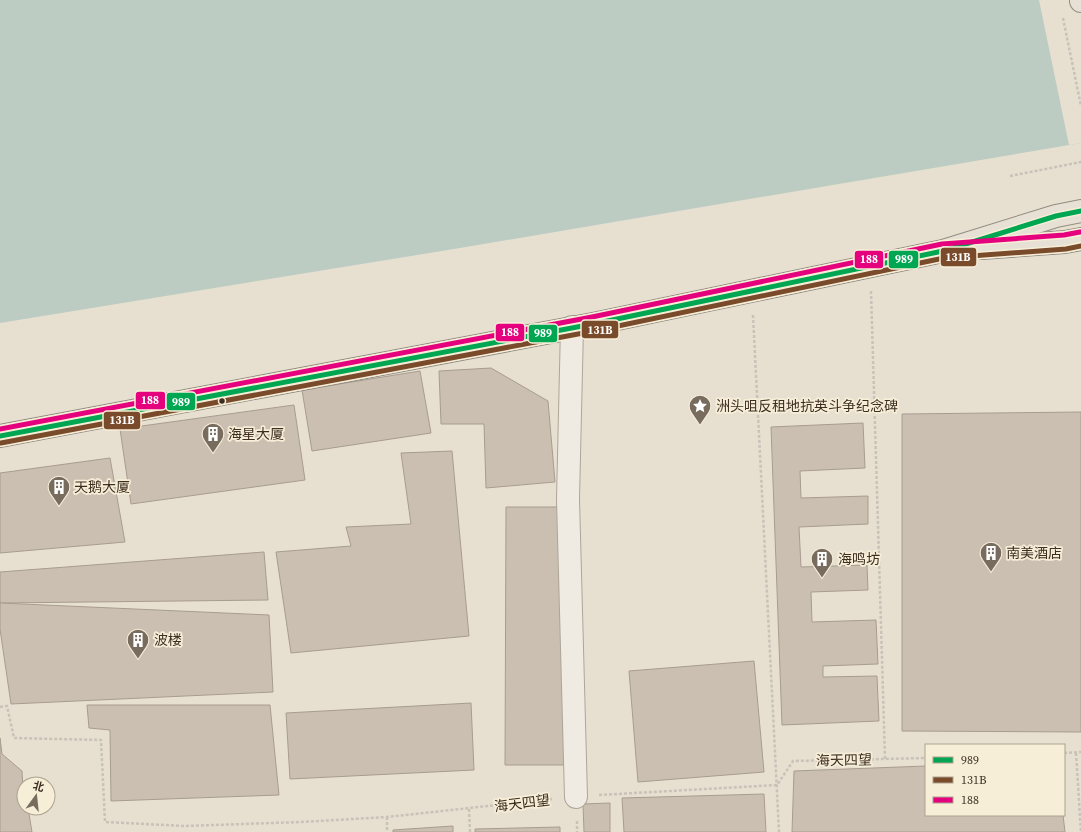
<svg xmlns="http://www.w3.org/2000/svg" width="1081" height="832" viewBox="0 0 1081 832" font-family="'Source Serif 4','Noto Sans SC',serif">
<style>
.water{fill:#bcccc2}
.pier{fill:#e7e0d1}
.building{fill:#cbbfb2;stroke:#a89c90}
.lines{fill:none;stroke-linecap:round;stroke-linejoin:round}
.minor-casing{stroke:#ada599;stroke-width:24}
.major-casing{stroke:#928b80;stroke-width:24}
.path{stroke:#c8c2b9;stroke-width:2.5;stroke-dasharray:3 2;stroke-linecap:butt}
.minor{stroke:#efebe3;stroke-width:22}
.major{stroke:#e6e1d4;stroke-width:22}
.bus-1-casing{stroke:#f7eed8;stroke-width:8}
.bus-2-casing{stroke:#f7eed8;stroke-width:8}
.bus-3-casing{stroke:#f7eed8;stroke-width:8}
.bus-1{stroke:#00a651;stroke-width:5}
.bus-2{stroke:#7a4b2a;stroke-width:5}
.bus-3{stroke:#e5007d;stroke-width:5}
.bus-dot{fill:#3d2e20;stroke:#f7eed8;stroke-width:1.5}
.labels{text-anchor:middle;stroke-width:3.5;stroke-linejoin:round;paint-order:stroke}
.poi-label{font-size:14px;fill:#3d2e20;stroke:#f7eed8;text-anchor:start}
.street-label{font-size:14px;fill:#3d2e20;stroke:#f7eed8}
.line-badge{stroke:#f7eed8;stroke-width:1.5}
.badge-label{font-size:11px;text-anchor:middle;font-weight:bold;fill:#fff}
</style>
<rect width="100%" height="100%" fill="#e7e0d1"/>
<polygon class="water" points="0,0 1081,0 1081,143 460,248 0,323"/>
<polygon class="pier" points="1039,0 1081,0 1081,143 1069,145"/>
<g class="building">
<polygon points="491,368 548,401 555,482 486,488 484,424 441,424 439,371"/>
<polygon points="420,371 431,433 312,451 302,390"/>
<polygon points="294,405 305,480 131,504 120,429"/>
<polygon points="1081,412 1081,732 902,731 902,414"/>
<polygon points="863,423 865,468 800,471 801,498 868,496 868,524 799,527 801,567 867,565 868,590 811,592 812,622 876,620 878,664 823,666 823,677 877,676 879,721 782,725 771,427"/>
<polygon points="452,451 469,636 291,653 276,552 351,546 346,527 411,524 401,453"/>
<polygon points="110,458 125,542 0,553 0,473"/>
<polygon points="506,507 566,507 565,765 505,765"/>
<polygon points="264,552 268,600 0,603 0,572"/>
<polygon points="0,603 269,615 273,692 11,704 0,629"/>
<polygon points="754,661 764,772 638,782 629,671"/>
<polygon points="471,703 474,770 290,779 286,713"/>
<polygon points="87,705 270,705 279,795 111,801 110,730 89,728"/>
<polygon points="0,738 2,754 22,771 24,808 28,808 32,832 0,832"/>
<polygon points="926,766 926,815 1063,815 1065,832 792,832 794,771"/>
<polygon points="764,794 766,832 624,832 622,798"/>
<polygon points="610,803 610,832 584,832 583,804"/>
<polygon points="453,826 453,832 393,832 393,830"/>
<polygon points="560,827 560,832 475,832 475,829"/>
</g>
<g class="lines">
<g class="minor-casing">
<polyline id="minor" points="572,327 568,499 576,797"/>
</g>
<g class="major-casing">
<g id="major">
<polyline points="1081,0 1081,1"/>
<polyline points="982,248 1065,242 1081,239"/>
<polyline points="0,436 593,324 943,251 1056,216 1081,211"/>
</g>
</g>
<g class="path">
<polyline points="1063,18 1081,106"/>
<polyline points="1010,176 1081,162"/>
<polyline points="871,291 885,759"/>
<polyline points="753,315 779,832"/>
<polyline points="0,707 7,706 14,738 101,740 105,822 185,826 301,822 387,817 552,799"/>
<polyline points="1064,753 1081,752"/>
<polyline points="1076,753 1081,832"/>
<polyline points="599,795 777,785 793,761 926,758"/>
<polyline points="469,809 470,832"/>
<polyline points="387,817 387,832"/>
<polyline points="577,821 577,832"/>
</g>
<use href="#minor" class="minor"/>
<use href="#major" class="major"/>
<g class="bus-1-casing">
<polyline id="bus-1" points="0,436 593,324 943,251 1056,216 1081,211"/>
</g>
<g class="bus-2-casing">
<polyline id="bus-2" points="1,443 594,331 944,258 1066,249 1081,246"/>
</g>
<g class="bus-3-casing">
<polyline id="bus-3" points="0,429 592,317 942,244 1064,235 1080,232"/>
</g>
<use href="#bus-1" class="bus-1"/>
<use href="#bus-2" class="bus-2"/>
<use href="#bus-3" class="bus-3"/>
</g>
<defs>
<g id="sight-pin" transform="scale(1.15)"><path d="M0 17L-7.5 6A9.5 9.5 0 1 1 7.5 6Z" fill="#786c5e" stroke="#f7eed8"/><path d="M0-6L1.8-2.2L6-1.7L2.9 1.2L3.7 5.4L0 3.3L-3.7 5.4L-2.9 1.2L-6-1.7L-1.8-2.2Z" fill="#fff"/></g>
<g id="building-pin" transform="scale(1.15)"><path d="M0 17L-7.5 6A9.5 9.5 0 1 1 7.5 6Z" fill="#786c5e" stroke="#f7eed8"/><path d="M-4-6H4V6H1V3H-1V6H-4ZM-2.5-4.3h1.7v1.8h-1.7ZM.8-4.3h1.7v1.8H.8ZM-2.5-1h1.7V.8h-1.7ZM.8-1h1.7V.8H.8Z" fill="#fff"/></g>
</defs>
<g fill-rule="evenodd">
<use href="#sight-pin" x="700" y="406"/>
<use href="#building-pin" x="213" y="434"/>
<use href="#building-pin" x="59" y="487"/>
<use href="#building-pin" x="991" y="553"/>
<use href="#building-pin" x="822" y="559"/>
<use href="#building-pin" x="138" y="640"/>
</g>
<circle class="bus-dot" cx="222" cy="401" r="3.5"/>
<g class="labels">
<g class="poi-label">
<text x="716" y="411">洲头咀反租地抗英斗争纪念碑</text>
<text x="228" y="439">海星大厦</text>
<text x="74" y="492">天鹅大厦</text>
<text x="1006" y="558">南美酒店</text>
<text x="838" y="564">海鸣坊</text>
<text x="154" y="645">波楼</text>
</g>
<g class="street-label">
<text transform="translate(844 760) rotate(-1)" y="5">海天四望</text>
<text transform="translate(522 803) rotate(-7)" y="5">海天四望</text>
</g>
</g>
<g class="line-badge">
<rect x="940" y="247" width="37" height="20" rx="4" fill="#7a4b2a"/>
<rect x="854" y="250" width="30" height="19" rx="4" fill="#e5007d"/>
<rect x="888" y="250" width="31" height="19" rx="4" fill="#00a651"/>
<rect x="581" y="320" width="38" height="19" rx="4" fill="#7a4b2a"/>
<rect x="495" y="323" width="30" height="19" rx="4" fill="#e5007d"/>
<rect x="528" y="324" width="30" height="19" rx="4" fill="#00a651"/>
<rect x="135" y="391" width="31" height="19" rx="4" fill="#e5007d"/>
<rect x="166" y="392" width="30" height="19" rx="4" fill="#00a651"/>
<rect x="103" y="411" width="38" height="19" rx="4" fill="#7a4b2a"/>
</g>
<g class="badge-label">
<text x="958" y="261">131B</text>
<text x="869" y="263">188</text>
<text x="904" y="263">989</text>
<text x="600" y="334">131B</text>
<text x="510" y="336">188</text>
<text x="543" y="337">989</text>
<text x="150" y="404">188</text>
<text x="181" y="406">989</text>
<text x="122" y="424">131B</text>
</g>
<rect x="925" y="744" width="140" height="72" fill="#f7eed8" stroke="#ada18e"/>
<rect x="933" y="757" width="20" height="6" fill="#00a651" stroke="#ada18e"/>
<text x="961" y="764" font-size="12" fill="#3d2e20">989</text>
<rect x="933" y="777" width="20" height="6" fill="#7a4b2a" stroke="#ada18e"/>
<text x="961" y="784" font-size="12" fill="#3d2e20">131B</text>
<rect x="933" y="797" width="20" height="6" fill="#e5007d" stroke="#ada18e"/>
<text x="961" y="804" font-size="12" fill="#3d2e20">188</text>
<g transform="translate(36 796) rotate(15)"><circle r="19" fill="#f7eed8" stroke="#ada18e"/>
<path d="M0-3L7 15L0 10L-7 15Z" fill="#786c5e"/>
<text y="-6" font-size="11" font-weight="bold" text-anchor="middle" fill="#3d2e20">北</text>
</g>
</svg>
